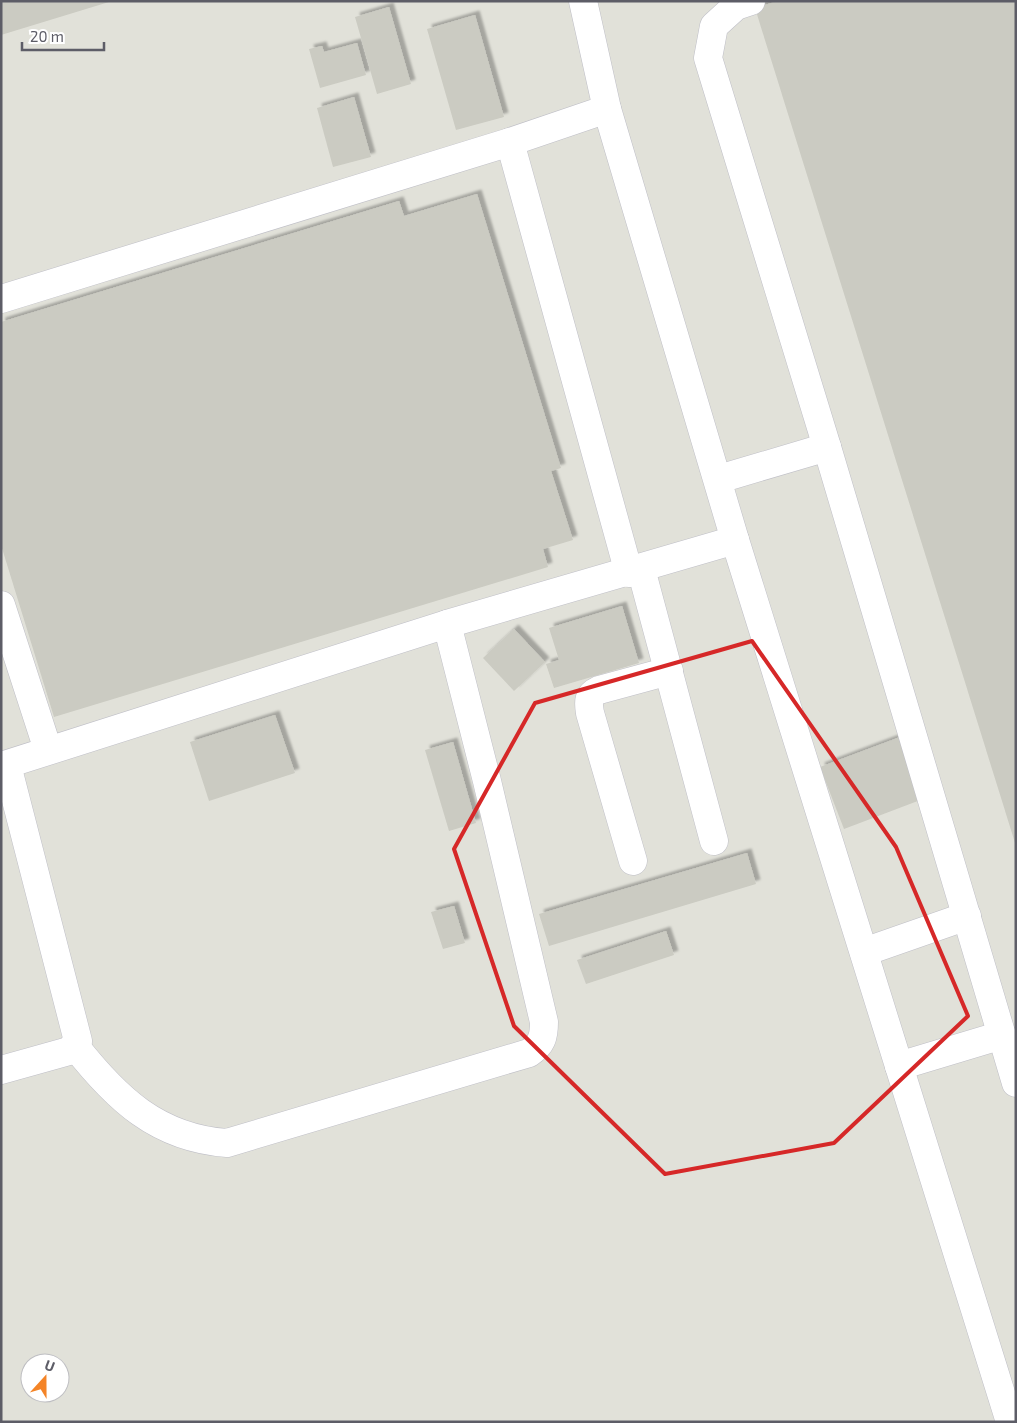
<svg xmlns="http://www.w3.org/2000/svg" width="1017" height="1423" viewBox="0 0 1017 1423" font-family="'Exo 2',sans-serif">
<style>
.industrial{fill:#e1e1d9;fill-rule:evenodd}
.building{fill:#cbcbc2;filter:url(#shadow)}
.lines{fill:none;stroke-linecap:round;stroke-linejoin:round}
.minor-casing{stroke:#bfbfc7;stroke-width:29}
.minor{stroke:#fff;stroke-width:28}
.marked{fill:none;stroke:#d62828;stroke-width:4;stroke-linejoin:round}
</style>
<defs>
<filter id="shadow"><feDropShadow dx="4.5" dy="-4.5" stdDeviation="1" flood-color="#0004"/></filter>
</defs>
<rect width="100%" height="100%" fill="#eef0e5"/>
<path class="industrial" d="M1,1H1016V1422H1ZM30,1363H60V1393H30Z"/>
<g class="building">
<polygon points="1,1 109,1 109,2 1,35"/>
<polygon points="778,1 1016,1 1016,846 755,8"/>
<polygon points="389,7 411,84 377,94 355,17"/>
<polygon points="475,15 504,117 456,130 427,29"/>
<polygon points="357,43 366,75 320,88 309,49 322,46 324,52"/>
<polygon points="354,97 371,157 333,167 317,108"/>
<polygon points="477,194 561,468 551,471 573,540 543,549 548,567 54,717 1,545 1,322 399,201 404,216"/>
<polygon points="622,606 639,663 554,688 546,664 559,660 549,628"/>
<polygon points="514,629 545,662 514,691 483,658"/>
<polygon points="275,715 295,773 209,801 190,742"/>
<polygon points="900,737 923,799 844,829 820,767"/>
<polygon points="453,742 476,823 449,831 425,750"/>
<polygon points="747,853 756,884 549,946 539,914"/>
<polygon points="454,906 465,943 443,949 431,912"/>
<polygon points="666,931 674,955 586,984 577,960"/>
</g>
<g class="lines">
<g class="minor-casing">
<g id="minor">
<polyline points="583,1 607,109 735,540 1010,1422"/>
<polyline points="751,1 736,6 714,26 708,58 827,447 1016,1083"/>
<polyline points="510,142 629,573"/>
<polyline points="1,299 510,142 607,109"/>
<polyline points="719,479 827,447"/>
<polyline points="641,569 714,841"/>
<polyline points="1,605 48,750"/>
<polyline points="1,766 447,624 735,540"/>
<path d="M633,861L590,713C588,701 588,695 599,690L669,671"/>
<polyline points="864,952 967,916"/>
<path d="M75,1046C116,1098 157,1138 227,1143L529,1053C542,1044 544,1037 544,1022L487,781L447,624"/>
<polyline points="899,1066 1002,1035"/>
<polyline points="1,1070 69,1051 78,1041 7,765"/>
</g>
</g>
<use href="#minor" class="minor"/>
</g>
<path class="marked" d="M752,641L896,847L968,1016L834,1143L665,1174L514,1026L454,849L535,703Z"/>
<rect width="1017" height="1423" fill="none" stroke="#5d5d67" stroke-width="5"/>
<g transform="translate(45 1378) rotate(21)"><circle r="24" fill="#ffffff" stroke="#bebec2"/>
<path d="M0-4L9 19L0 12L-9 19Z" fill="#f48427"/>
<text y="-8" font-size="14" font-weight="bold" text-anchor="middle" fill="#5d5d67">U</text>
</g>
<path d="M22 42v8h82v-8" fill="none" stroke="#5d5d67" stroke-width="2.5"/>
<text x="30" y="42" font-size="15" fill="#5d5d67" stroke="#ffffff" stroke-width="4" paint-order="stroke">20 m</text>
</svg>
